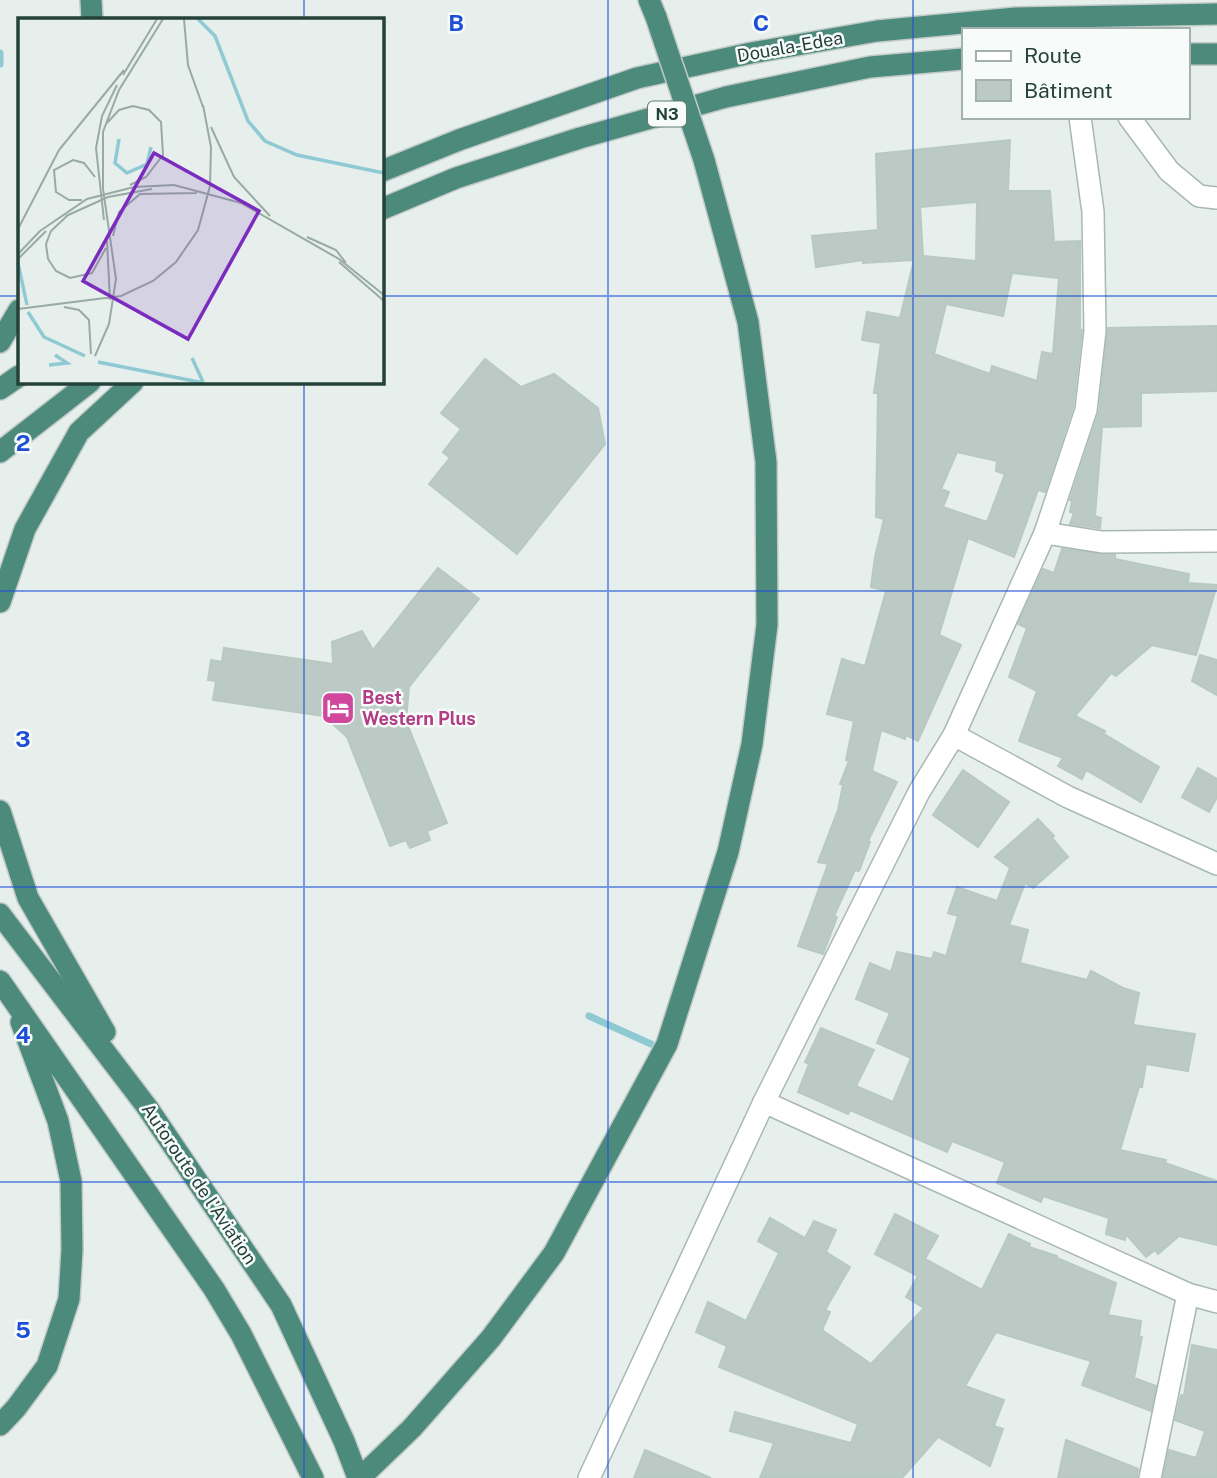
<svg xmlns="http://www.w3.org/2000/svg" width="1217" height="1478" viewBox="0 0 1217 1478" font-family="'Public Sans',sans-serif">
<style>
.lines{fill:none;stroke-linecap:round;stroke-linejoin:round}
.stream{stroke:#8ec9d4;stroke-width:7}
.building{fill:#bbcac4;stroke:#b8c9c2;stroke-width:2;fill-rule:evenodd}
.minor-casing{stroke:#a8b8b2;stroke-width:24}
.trunk-casing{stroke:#c2cac8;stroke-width:24}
.minor{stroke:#fff;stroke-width:21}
.trunk{stroke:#4c8a7c;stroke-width:21}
.trunk-bridge-casing{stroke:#c2cac8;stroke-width:24;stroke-linecap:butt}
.trunk-bridge{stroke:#4c8a7c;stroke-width:21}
.grid{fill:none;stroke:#1d4ed8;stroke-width:2;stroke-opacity:0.55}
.labels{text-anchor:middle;stroke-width:5;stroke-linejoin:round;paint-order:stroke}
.shield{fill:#f7fbf9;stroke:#637a73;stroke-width:2}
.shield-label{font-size:16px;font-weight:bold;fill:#24423a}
.street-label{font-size:18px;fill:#24423a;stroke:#f7fbf9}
.hotel-label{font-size:18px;font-weight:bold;fill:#b23c85;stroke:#f7fbf9;text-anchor:start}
.inset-river{fill:none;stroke:#8ec9d4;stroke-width:3.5}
.inset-road{fill:none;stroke:#98aaa4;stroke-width:2}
.view{fill:#7b2cbf;fill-opacity:0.15;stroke:#7b2cbf;stroke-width:3.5}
.inset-edge{fill:none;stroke:#24423a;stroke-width:3.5}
.grid-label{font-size:23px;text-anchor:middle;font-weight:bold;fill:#1d4ed8;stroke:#f7fbf9;stroke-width:5;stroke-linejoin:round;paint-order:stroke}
</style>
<rect width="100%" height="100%" fill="#e6efeb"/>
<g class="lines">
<g class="stream">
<polyline points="0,53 0,64"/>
<polyline points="589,1016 651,1044"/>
</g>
</g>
<g class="building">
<path d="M1010,140L1008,191H1050L1054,242L1080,241V329L1082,330L1073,407L1045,492L1038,490L1014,557L968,538L939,635L961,645L918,741L906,735L905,739L881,730L872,771L897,782L868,841L870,842L859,871L855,870L834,916L837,917L823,954L798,946L828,864L818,862L838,810L843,785L840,784L849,761L846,760L854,721L827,714L842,659L865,666L886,591L871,587L875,557L884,519L876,517L878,393H874L881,343L862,340L867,312L900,318L914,260L863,263V260L816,267L812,236L878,230L876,154ZM977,202L976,261L923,256L920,207ZM1012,273L1059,278L1053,354L1042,352L1037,381L992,366L990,374L934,354L946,304L1003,316ZM957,452L997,461L996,471L1005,474L987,522L943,507L949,492L941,489Z"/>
<polygon points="1217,326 1217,391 1141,393 1141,426 1102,427 1095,516 1101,518 1100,528 1070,524 1074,513 1070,512 1072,501 1070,500 1099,412 1108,328"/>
<polygon points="485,359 521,387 554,374 598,408 605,444 517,554 429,484 450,458 443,452 461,429 441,413"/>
<polygon points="1062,549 1115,555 1115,559 1189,574 1188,583 1217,585 1196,655 1152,645 1116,676 1111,673 1075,716 1105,731 1104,734 1159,767 1141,802 1086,770 1082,779 1058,766 1063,758 1019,741 1037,691 1009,677 1027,628 1018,624 1043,569 1054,573"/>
<polygon points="438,568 479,599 409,687 406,721 447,823 427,831 430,840 410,848 406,840 390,846 347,737 324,716 213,700 216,681 208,680 211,660 222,662 224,648 333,664 332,642 362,631 373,650"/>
<polygon points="1200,655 1217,660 1217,695 1192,681"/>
<polygon points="1198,768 1217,779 1217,797 1209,812 1182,797"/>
<polygon points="963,770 1009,802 978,847 933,815"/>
<polygon points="1038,819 1054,836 1052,838 1068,857 1033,888 1025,883 1009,925 1028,930 1020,963 1087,980 1091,971 1123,988 1139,993 1133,1025 1195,1034 1188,1071 1146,1064 1142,1087 1139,1087 1120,1150 1166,1160 1165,1163 1217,1181 1217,1245 1179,1236 1158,1254 1155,1250 1146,1257 1126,1234 1125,1240 1106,1234 1109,1218 1043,1196 1041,1202 997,1183 1005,1162 952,1141 947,1152 850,1110 848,1114 798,1092 809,1064 805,1062 821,1028 874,1050 856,1086 893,1102 911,1058 877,1043 890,1013 856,999 870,963 891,972 897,952 932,959 934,952 946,956 958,916 948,913 957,887 997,901 1010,868 995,857"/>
<polygon points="895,1214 938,1236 925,1259 982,1290 1009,1234 1030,1244 1029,1247 1057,1256 1057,1258 1116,1283 1108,1315 1141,1321 1139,1337 1142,1337 1134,1378 1156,1386 1151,1411 1082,1385 1091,1361 996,1332 965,1386 1004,1400 994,1426 1003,1429 990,1466 938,1437 902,1478 760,1478 774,1443 730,1431 735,1412 851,1443 858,1424 719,1367 727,1346 696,1332 708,1302 746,1321 779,1253 758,1241 770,1218 805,1238 814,1221 836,1230 826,1252 850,1267 825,1310 830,1312 822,1330 871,1364 924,1308 906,1297 918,1276 875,1254"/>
<polygon points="1192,1345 1217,1350 1217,1478 1163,1478 1169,1450 1196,1458 1205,1431 1175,1420 1181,1395 1184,1396"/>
<polygon points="1066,1440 1138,1469 1137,1478 1058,1478"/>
<polygon points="645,1450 711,1478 634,1478"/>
</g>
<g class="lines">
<g class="minor-casing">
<g id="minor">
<polyline points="1129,117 1169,171 1199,196 1217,198"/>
<polyline points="1045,533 1102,542 1217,541"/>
<polyline points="954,735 1068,797 1217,864"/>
<polyline points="764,1102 1188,1294 1217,1302"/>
<polyline points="589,1478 764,1102 919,792 954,735 1045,533 1086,410 1095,331 1093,212 1080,117"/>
<polyline points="1150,1478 1188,1294"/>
</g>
</g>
<g class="trunk-casing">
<g id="trunk">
<polyline points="91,0 92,19"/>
<polyline points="649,0 656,17"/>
<polyline points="1187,54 1217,54"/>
<polyline points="382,171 459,140 637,78 751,53 877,31 1016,18 1217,14"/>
<polyline points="382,209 456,178 580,138 726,97 870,67 963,59"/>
<polyline points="0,342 19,310"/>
<polyline points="0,389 19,376"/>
<polyline points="0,452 90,382"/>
<polyline points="0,602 25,529 79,432 133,382"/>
<polyline points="0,811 28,898 105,1032"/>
<polyline points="0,914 147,1107 281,1305 344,1441 358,1478"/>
<polyline points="0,981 214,1289 241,1334 313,1478"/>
<polyline points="0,1425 16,1408 47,1366 69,1299 72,1250 71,1181 58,1121 21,1022"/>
<polyline points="360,1478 412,1428 491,1338 554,1253 667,1044 728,852 752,744 767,625 766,462 748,322 704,160"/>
</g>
</g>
<use href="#minor" class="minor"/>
<use href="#trunk" class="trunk"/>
<g class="trunk-bridge-casing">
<polyline id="trunk-bridge" points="656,17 704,160"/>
</g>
<use href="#trunk-bridge" class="trunk-bridge"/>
</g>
<path class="grid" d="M304,0V19M608,0V1478M913,0V1478M0,296H19M382,296H1217M304,382V1478M0,591H1217M0,887H1217M0,1182H1217"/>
<defs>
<g id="hotel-square" transform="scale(1.75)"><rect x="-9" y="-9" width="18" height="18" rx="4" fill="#d1479c" stroke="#f7fbf9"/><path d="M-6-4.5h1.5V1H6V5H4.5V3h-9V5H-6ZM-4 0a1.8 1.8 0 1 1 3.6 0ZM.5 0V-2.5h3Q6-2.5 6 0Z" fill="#fff"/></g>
</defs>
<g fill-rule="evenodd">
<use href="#hotel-square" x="338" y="708"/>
</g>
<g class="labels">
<rect class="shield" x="648" y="101.5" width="38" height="25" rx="5"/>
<g class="shield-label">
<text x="667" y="120">N3</text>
</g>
<g class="street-label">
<text transform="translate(790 47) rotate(-10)" y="6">Douala-Edea</text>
<text transform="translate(199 1184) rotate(56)" y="6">Autoroute de l'Aviation</text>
</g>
<g class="hotel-label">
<text x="362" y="704">Best<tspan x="362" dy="21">Western Plus</tspan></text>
</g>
</g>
<g transform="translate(18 18)">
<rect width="366" height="366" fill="#e6efeb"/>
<path class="inset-river" d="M180,1L197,18L230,103L247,123L279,137L366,155M101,121L97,145L109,155L129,146L133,129M0,245L9,287M10,294L26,319L67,338M174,340L185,364M80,344L186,365M31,347L49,345L37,337"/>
<path class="inset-road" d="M166,1L170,47L185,89M105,57L139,1M89,105L101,92L115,88L131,92L143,104L145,137L128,159L112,167M193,109L216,159L252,198M64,182H51L38,174L36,152L55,142L66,145L77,159M50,197L33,213L28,226L30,241L38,253L52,260L74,255L88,230M48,198L90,179L134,171M86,202L78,130L84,98L99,67M0,211L41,132L106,52M95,218L101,194L122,176L179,175M289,219L318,232L328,245M89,223L92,282M0,236L22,213L69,181L116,169L156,167L223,185L321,241L366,277M0,241L28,213M321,244L366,283M46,289L61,292L71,302L73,336M0,291L103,278L135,263L158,244L180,212L192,168L193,129L185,87M77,338L91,306L98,261L85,171V114L101,72L145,1"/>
<path class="view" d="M136,135L241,193L170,321L65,263Z"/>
<rect width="366" height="366" class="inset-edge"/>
</g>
<g class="grid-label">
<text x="456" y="31">B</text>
<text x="761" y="31">C</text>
<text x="23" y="451">2</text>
<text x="23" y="747">3</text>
<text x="23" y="1043">4</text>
<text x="23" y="1338">5</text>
</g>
<rect x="962" y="28" width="228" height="91" fill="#f7fbf9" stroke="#a3b1ad" stroke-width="2"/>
<rect x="976" y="51" width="35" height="10" fill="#ffffff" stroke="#a3b1ad" stroke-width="2"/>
<text x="1024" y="63" font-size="21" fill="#24423a">Route</text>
<rect x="976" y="80" width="35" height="21" fill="#bbcac4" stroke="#a3b1ad" stroke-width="2"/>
<text x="1024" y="98" font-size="21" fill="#24423a">Bâtiment</text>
</svg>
